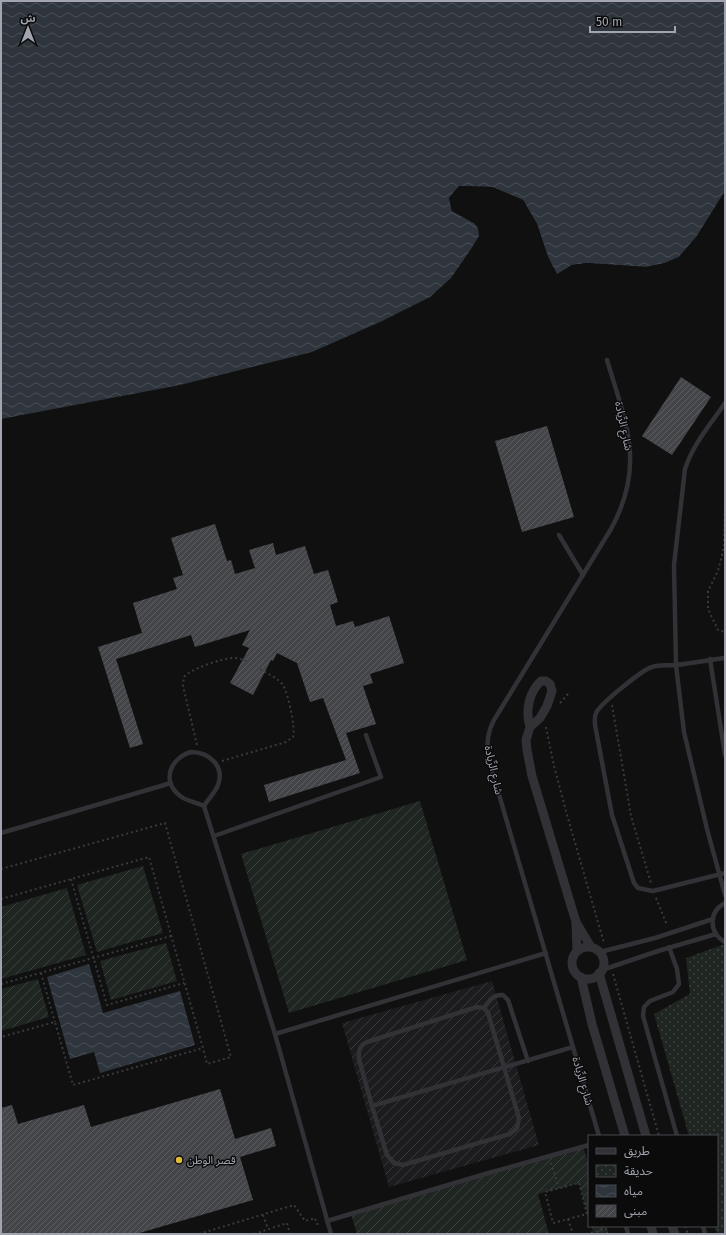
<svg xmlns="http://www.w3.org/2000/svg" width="726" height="1235" viewBox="0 0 726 1235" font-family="'Fira Sans','Noto Sans Arabic',sans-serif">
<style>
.industrial{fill:url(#industrial-furrows)}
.park{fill:url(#park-dots)}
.garden{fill:url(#garden-furrows)}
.water{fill:url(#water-waves)}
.pier{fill:#101011}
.building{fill:url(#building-hatch)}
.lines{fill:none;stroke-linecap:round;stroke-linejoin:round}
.path{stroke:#393a3e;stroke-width:2;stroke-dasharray:2 3;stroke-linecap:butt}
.lane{stroke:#313136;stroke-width:4.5}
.street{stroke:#313136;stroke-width:9}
.poi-dot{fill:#deba3b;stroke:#0b0b0c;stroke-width:1.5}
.labels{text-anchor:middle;stroke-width:3;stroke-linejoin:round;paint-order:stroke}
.street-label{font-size:11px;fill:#a2a5b0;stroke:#0b0b0c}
.poi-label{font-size:11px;fill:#a2a5b0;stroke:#0b0b0c;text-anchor:start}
</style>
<defs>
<pattern id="industrial-furrows" width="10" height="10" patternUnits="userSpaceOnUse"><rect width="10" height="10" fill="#1c1c1e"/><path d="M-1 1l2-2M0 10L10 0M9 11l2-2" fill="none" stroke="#3a3a3c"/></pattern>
<pattern id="park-dots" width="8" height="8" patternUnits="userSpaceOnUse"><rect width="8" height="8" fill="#1f2520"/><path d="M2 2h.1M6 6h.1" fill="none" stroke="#3c423e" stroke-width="1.8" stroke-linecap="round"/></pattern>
<pattern id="garden-furrows" width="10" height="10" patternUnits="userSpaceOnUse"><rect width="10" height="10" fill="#1f2520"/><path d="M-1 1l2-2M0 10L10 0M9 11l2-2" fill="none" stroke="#3c423e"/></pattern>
<pattern id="water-waves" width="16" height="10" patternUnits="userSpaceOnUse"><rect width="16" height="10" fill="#2f353c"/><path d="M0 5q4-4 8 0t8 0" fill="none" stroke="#4a4f56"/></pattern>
<pattern id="building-hatch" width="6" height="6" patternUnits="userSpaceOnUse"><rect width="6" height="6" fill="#444549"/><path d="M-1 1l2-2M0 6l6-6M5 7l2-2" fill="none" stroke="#5c5d61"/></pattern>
</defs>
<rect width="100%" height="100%" fill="#101011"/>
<polygon class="industrial" points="492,981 539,1145 389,1187 342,1023"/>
<polygon class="park" points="725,944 725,1234 717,1234 714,1226 717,1226 717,1136 689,1136 654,1014 690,994 686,958"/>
<g class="garden">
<polygon points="420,801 467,960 289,1013 241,854"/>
<polygon points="143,866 163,933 97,952 77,885"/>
<polygon points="67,888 86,955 1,979 1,907"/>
<polygon points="166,943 177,981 111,1000 100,961"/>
<polygon points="38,979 49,1017 1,1031 1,989"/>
<polygon points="583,1146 589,1166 589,1220 579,1183 538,1194 549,1234 357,1234 351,1214"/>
<polygon points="591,1226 606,1226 609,1234 594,1234"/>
</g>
<g class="water">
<polygon points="1,1 725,1 725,191 697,236 679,257 665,263 646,267 587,263 572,265 557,275 548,257 537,224 523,200 492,187 459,186 449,198 452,211 474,223 478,228 479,236 471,249 451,278 430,297 380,322 312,352 180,385 1,419"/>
<polygon points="89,964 103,1013 180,991 195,1045 100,1073 94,1052 70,1059 47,977"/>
</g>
<polygon class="pier" points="459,186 492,187 523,200 537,224 548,257 557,274 572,265 587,263 646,267 665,263 679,257 697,236 725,191 725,195 699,238 680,258 666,265 646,269 587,265 573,267 557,277 547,258 535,225 522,202 492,189 460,188 451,199 454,210 476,222 474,223 452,211 449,198"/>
<g class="building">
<polygon points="681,377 711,397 672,455 642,436"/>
<polygon points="547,426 574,517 522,532 495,441"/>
<polygon points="215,524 227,561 231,560 235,574 255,568 249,550 273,543 276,555 305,546 314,574 328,570 338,602 330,605 336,626 353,621 355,627 389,616 404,663 370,674 373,683 363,686 376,724 346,733 360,773 269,802 264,785 346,760 323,698 310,702 297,663 277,653 273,661 271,660 253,695 230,683 249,648 242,645 250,630 195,647 191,635 116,659 143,744 130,748 98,647 142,633 133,603 177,589 173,578 183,575 171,538"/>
<polygon points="220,1089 235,1139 271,1128 276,1146 240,1157 253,1200 136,1234 1,1234 1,1108 12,1105 18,1124 84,1105 91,1127"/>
</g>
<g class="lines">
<g class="path">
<polyline points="725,504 724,547 718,571 708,591 708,609 718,630 725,632"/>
<polyline points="560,703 568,694"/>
<polyline points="612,705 631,816 651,883"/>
<polyline points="546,727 554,766 567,815 604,943"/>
<path d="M197,745L183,686L184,677C190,669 223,658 233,658C239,658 244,660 249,662"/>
<path d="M222,761L286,742L293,737C296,729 288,693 283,685C278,678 268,674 260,669"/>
<polyline points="1,869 165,823 231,1057 207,1064 203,1048"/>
<polyline points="71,879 107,1005 184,983"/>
<polyline points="656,898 667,925"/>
<polyline points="1,899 149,857 203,1048 73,1085 55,1022 1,1037"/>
<polyline points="41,973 55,1022"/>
<polyline points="613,974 659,1136"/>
<polyline points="1,984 171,936"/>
<polyline points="551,1163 559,1188"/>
<polygon points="579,1183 587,1214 553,1223 545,1192"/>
<polyline points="263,1215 268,1229"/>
<polyline points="568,1219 573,1234"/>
<polyline points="685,1226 688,1234"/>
<polyline points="199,1234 294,1205 305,1221 315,1218 317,1224 321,1223"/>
<polyline points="254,1234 287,1223 290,1234"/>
<polyline points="586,1234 607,1229"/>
</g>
<g class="lane">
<path d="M725,403C710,425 693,444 685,469L674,565L676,665L684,732L707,829L725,895"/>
<polyline points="559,535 583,575"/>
<path d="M725,658C709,660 693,663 676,665C668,666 660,664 652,667C642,670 600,704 596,713C594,717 595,721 595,725L612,815L634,883L638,888L653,891L725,873"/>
<polyline points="710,659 725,755"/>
<path d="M191,752C209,752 225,766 218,785C215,793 208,799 204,806C196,802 185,801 179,795C161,780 171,758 191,752Z"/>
<polyline points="204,806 275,1034 331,1234"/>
<polyline points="1,833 171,783"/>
<polyline points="214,836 381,777 366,735"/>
<path d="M725,903C708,912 709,933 725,942"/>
<polyline points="669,947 677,969 679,984 673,992 650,1001 644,1007 643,1016 677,1136"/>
<polyline points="600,952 655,938 713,919"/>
<polyline points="602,970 658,951 716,934"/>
<path d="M477,1007L484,1008L488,1013L519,1118L517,1128L510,1134L403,1165L394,1163L387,1155L372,1106L359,1059C358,1050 360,1045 367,1042Z"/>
<path d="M484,1008C489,1001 493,994 503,995L508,1000L528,1061"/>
<polyline points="275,1034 546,953"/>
<polyline points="372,1106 573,1047"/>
<path d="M599,1136L488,757C487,743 487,733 494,720L611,529C646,465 626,424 607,360"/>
<polyline points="327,1221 485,1174 589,1145"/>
<polyline points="626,1226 628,1234"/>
<polyline points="703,1226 705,1234"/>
</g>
<g class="street">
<path d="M530,727C525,711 529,692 541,681H546L550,684L552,691L547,706L540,718L530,727L526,740L527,750L532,776L576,922L591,947"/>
<polyline points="576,923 577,951"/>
<circle cx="588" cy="963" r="16"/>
<polyline points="599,973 646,1136"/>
<polyline points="581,977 592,1024 625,1136"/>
<polyline points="651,1226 653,1234"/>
<polyline points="672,1226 675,1234"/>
</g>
</g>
<circle class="poi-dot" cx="179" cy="1160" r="4"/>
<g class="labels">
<g class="street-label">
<text transform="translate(624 426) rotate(78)" y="4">شارع الرِّيادة</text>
<text transform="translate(494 770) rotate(77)" y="4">شارع الرِّيادة</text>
<text transform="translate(583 1081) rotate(74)" y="4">شارع الرِّيادة</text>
</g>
<g class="poi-label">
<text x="187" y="1164">قصر الوطن</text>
</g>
</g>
<rect width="726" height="1235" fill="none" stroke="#a2a5b0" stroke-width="4"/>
<rect x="588" y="1135" width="130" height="92" fill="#0b0b0c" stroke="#47494e"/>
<rect x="596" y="1148" width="20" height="6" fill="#313136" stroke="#47494e"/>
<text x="624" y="1155" font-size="12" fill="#a2a5b0">طريق</text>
<rect x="596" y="1165" width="20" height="12" fill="url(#park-dots)" stroke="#47494e"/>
<text x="624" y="1175" font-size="12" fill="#a2a5b0">حديقة</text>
<rect x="596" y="1185" width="20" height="12" fill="url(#water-waves)" stroke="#47494e"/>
<text x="624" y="1195" font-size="12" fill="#a2a5b0">مياه</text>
<rect x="596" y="1205" width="20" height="12" fill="url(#building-hatch)" stroke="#47494e"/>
<text x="624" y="1215" font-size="12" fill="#a2a5b0">مبنى</text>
<g transform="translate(28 28)" stroke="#0b0b0c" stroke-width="3" paint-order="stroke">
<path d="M0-3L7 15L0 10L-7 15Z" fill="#a2a5b0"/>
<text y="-6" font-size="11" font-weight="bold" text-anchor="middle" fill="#a2a5b0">ش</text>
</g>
<path d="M590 26v6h85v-6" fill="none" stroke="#a2a5b0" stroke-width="2"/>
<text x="596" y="26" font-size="12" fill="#a2a5b0" stroke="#0b0b0c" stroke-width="3" paint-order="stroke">50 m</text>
</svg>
